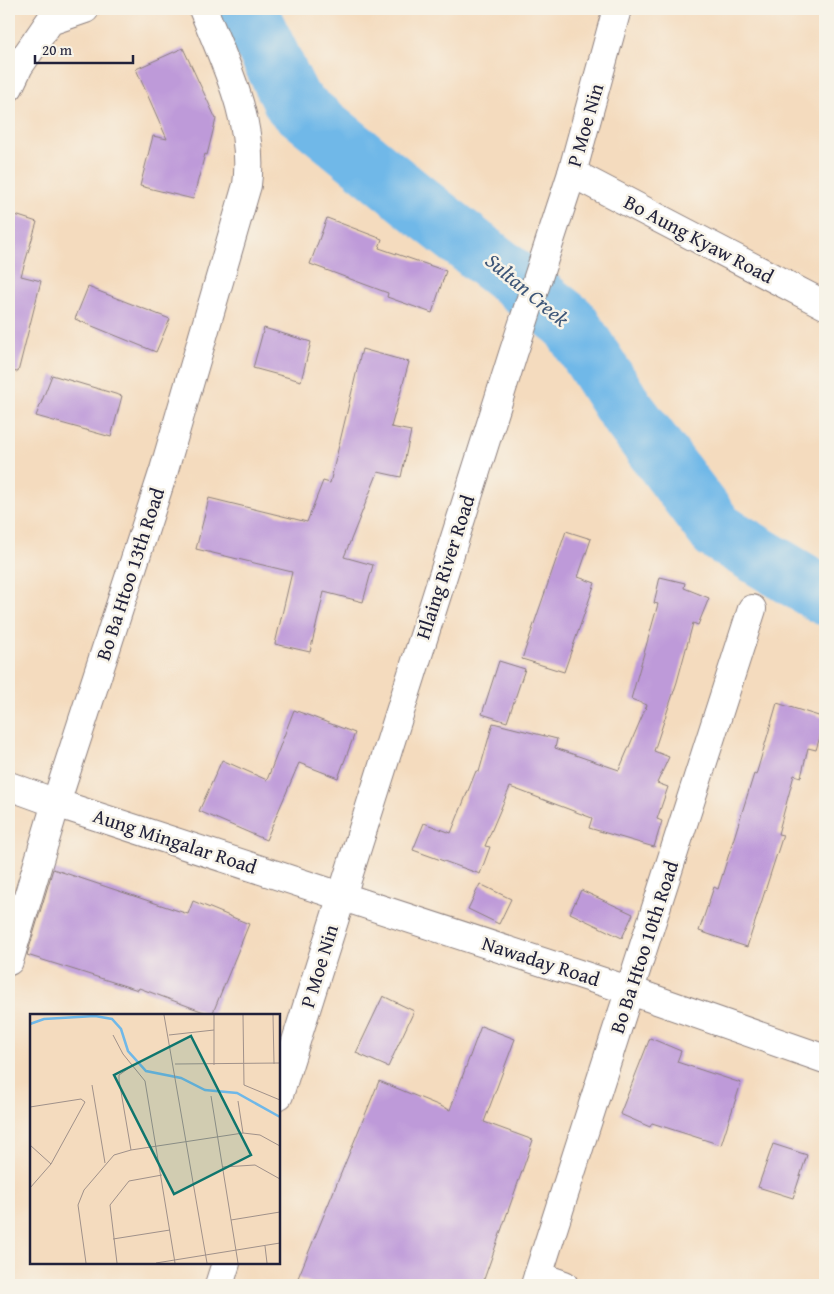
<svg xmlns="http://www.w3.org/2000/svg" width="834" height="1294" viewBox="0 0 834 1294" font-family="'Gentium Book Plus',serif">
<style>
.lines{fill:none;stroke-linecap:round;stroke-linejoin:round}
.river{stroke:#70b8e8;stroke-width:59}
.building{fill:#be9ad9}
.minor-casing{stroke:#8b7e7c;stroke-width:30}
.tertiary-casing{stroke:#8b7e7c;stroke-width:30}
.minor{stroke:#fff;stroke-width:28}
.tertiary{stroke:#fff;stroke-width:28}
.labels{text-anchor:middle;stroke-width:5;stroke-linejoin:round;paint-order:stroke}
.street-label{font-size:20px;fill:#22223b;stroke:#f7f3e8}
.water-label{font-size:21px;font-style:italic;fill:#3d5678;stroke:#f7f3e8}
.inset-river{fill:none;stroke:#70b8e8;stroke-width:2.5}
.inset-road{fill:none;stroke:#a0918a;stroke-width:1}
.view{fill:#0f766e;fill-opacity:0.15;stroke:#0f766e;stroke-width:2.5}
.inset-edge{fill:none;stroke:#22223b;stroke-width:2.5}
</style>
<rect width="100%" height="100%" fill="#f7f3e8"/>
<filter id="ink" filterUnits="userSpaceOnUse"><feTurbulence type="fractalNoise" baseFrequency=".02" numOctaves="2"/><feDisplacementMap in="SourceGraphic" scale="10" xChannelSelector="R" yChannelSelector="G"/><feConvolveMatrix kernelMatrix="1 2 1 2 8 2 1 2 1" color-interpolation-filters="sRGB"/></filter>
<filter id="wash" filterUnits="userSpaceOnUse"><feTurbulence type="fractalNoise" baseFrequency=".0096" numOctaves="4" result="noise"/><feDisplacementMap in="SourceGraphic" scale="20" xChannelSelector="R" yChannelSelector="G"/><feGaussianBlur stdDeviation="1.12" result="paint"/><feColorMatrix in="noise" values="0 0 0 0 0 0 0 0 0 0 0 0 0 0 0 0 0 1.4 0 .05"/><feComposite in="paint" operator="in"/></filter>
<g filter="url(#wash)">
<rect width="100%" height="100%" fill="#f4dbbe"/>
<g class="lines">
<polyline class="river" points="247,9 293,103 419,205 569,322 624,408 717,531 825,596"/>
</g>
<g id="blocks">
<g class="building">
<polygon points="183,48 216,119 207,155 205,154 193,199 140,186 153,136 167,139 136,69"/>
<polygon points="9,213 37,222 21,276 41,281 18,372 9,371"/>
<polygon points="327,218 382,239 379,248 446,271 432,313 387,297 388,293 310,264"/>
<polygon points="88,287 170,319 156,352 75,319"/>
<polygon points="264,328 311,342 301,381 253,368"/>
<polygon points="362,349 409,362 391,427 411,431 401,477 378,472 344,557 373,565 363,602 324,592 310,652 275,644 292,572 196,549 209,498 307,522 323,481 330,483"/>
<polygon points="52,375 122,396 111,437 36,416"/>
<polygon points="566,531 591,539 578,577 595,583 564,672 522,659"/>
<polygon points="660,577 685,583 684,588 709,598 698,625 693,623 677,682 654,751 669,757 657,783 668,787 657,819 662,821 654,847 589,828 592,818 510,787 485,846 490,847 480,874 413,850 424,823 451,833 476,771 479,772 493,723 557,739 555,748 619,770 647,705 631,699 658,604 654,603"/>
<polygon points="499,661 525,669 507,722 482,714"/>
<polygon points="777,703 825,718 825,720 816,750 808,748 801,777 794,775 778,834 783,835 747,947 699,931 714,887 718,889 754,774 756,775"/>
<polygon points="294,710 355,733 338,778 299,763 266,840 199,811 222,760 267,780"/>
<polygon points="53,869 188,914 193,901 249,924 212,1015 139,988 138,990 27,955"/>
<polygon points="480,884 511,899 499,924 468,909"/>
<polygon points="581,890 633,914 622,938 570,913"/>
<polygon points="383,996 414,1011 388,1067 356,1053"/>
<polygon points="481,1026 515,1039 484,1122 533,1140 482,1285 317,1285 298,1278 379,1081 450,1110"/>
<polygon points="650,1038 681,1051 677,1062 741,1083 721,1145 652,1123 650,1127 620,1114"/>
<polygon points="773,1144 807,1155 793,1198 758,1187"/>
</g>
</g>
</g>
<g filter="url(#ink)">
<use href="#blocks" fill-opacity="0" stroke="#8b7e7c" stroke-width="1"/>
<g class="lines">
<g class="minor-casing">
<g id="minor">
<polyline points="9,87 19,66 50,21 85,9"/>
<polyline points="572,173 825,305"/>
<polyline points="9,786 56,803 631,991 825,1059"/>
<path d="M9,961L56,803L164,470L247,185C255,123 226,65 203,9"/>
<polyline points="538,1276 564,1285"/>
<polyline points="535,1285 752,609"/>
</g>
</g>
<g class="tertiary-casing">
<g id="tertiary">
<polyline points="279,1095 513,354 572,173 617,9"/>
<polyline points="219,1285 226,1263"/>
</g>
</g>
<use href="#minor" class="minor"/>
<use href="#tertiary" class="tertiary"/>
</g>
</g>
<g class="labels">
<g class="street-label">
<text transform="translate(585 125) rotate(-74)" y="7">P Moe Nin</text>
<text transform="translate(699 239) rotate(28)" y="7">Bo Aung Kyaw Road</text>
<text transform="translate(445 567) rotate(-72)" y="7">Hlaing River Road</text>
<text transform="translate(130 574) rotate(-72)" y="7">Bo Ba Htoo 13th Road</text>
<text transform="translate(175 841) rotate(18)" y="7">Aung Mingalar Road</text>
<text transform="translate(644 947) rotate(-72)" y="7">Bo Ba Htoo 10th Road</text>
<text transform="translate(541 961) rotate(18)" y="7">Nawaday Road</text>
<text transform="translate(319 966) rotate(-73)" y="7">P Moe Nin</text>
</g>
<g class="water-label">
<text transform="translate(527 290) rotate(40)" y="7">Sultan Creek</text>
</g>
</g>
<g transform="translate(30 1014)">
<rect width="250" height="250" fill="#f4dbbe"/>
<path class="inset-river" d="M0,10L14,5L65,2L82,5L91,15L98,37L116,57L151,64L175,76L207,79L250,103"/>
<path class="inset-road" d="M134,1L177,249M184,1V51M213,1L214,71L250,86M243,1L244,50M83,21L93,40L115,67L145,249M139,21L184,16M145,50L250,49M62,71L75,149M181,82L208,249M208,87L213,119M0,93L51,85L55,88L21,150L0,174M0,131L21,150M101,136L89,66V61L102,52M193,153L225,151L250,165M201,206L250,198M83,225L140,216M235,232L237,249M56,249L48,191L54,176L84,141L101,136L213,119L230,121L250,132M87,249L80,191L99,167L132,161M126,249L250,229"/>
<path class="view" d="M161,22L221,141L144,180L84,61Z"/>
<rect width="250" height="250" class="inset-edge"/>
</g>
<rect width="834" height="1294" fill="none" stroke="#f7f3e8" stroke-width="30"/>
<path d="M35 55v8h98v-8" fill="none" stroke="#22223b" stroke-width="2.5"/>
<text x="42" y="55" font-size="15" fill="#22223b" stroke="#f7f3e8" stroke-width="4" paint-order="stroke">20 m</text>
</svg>
